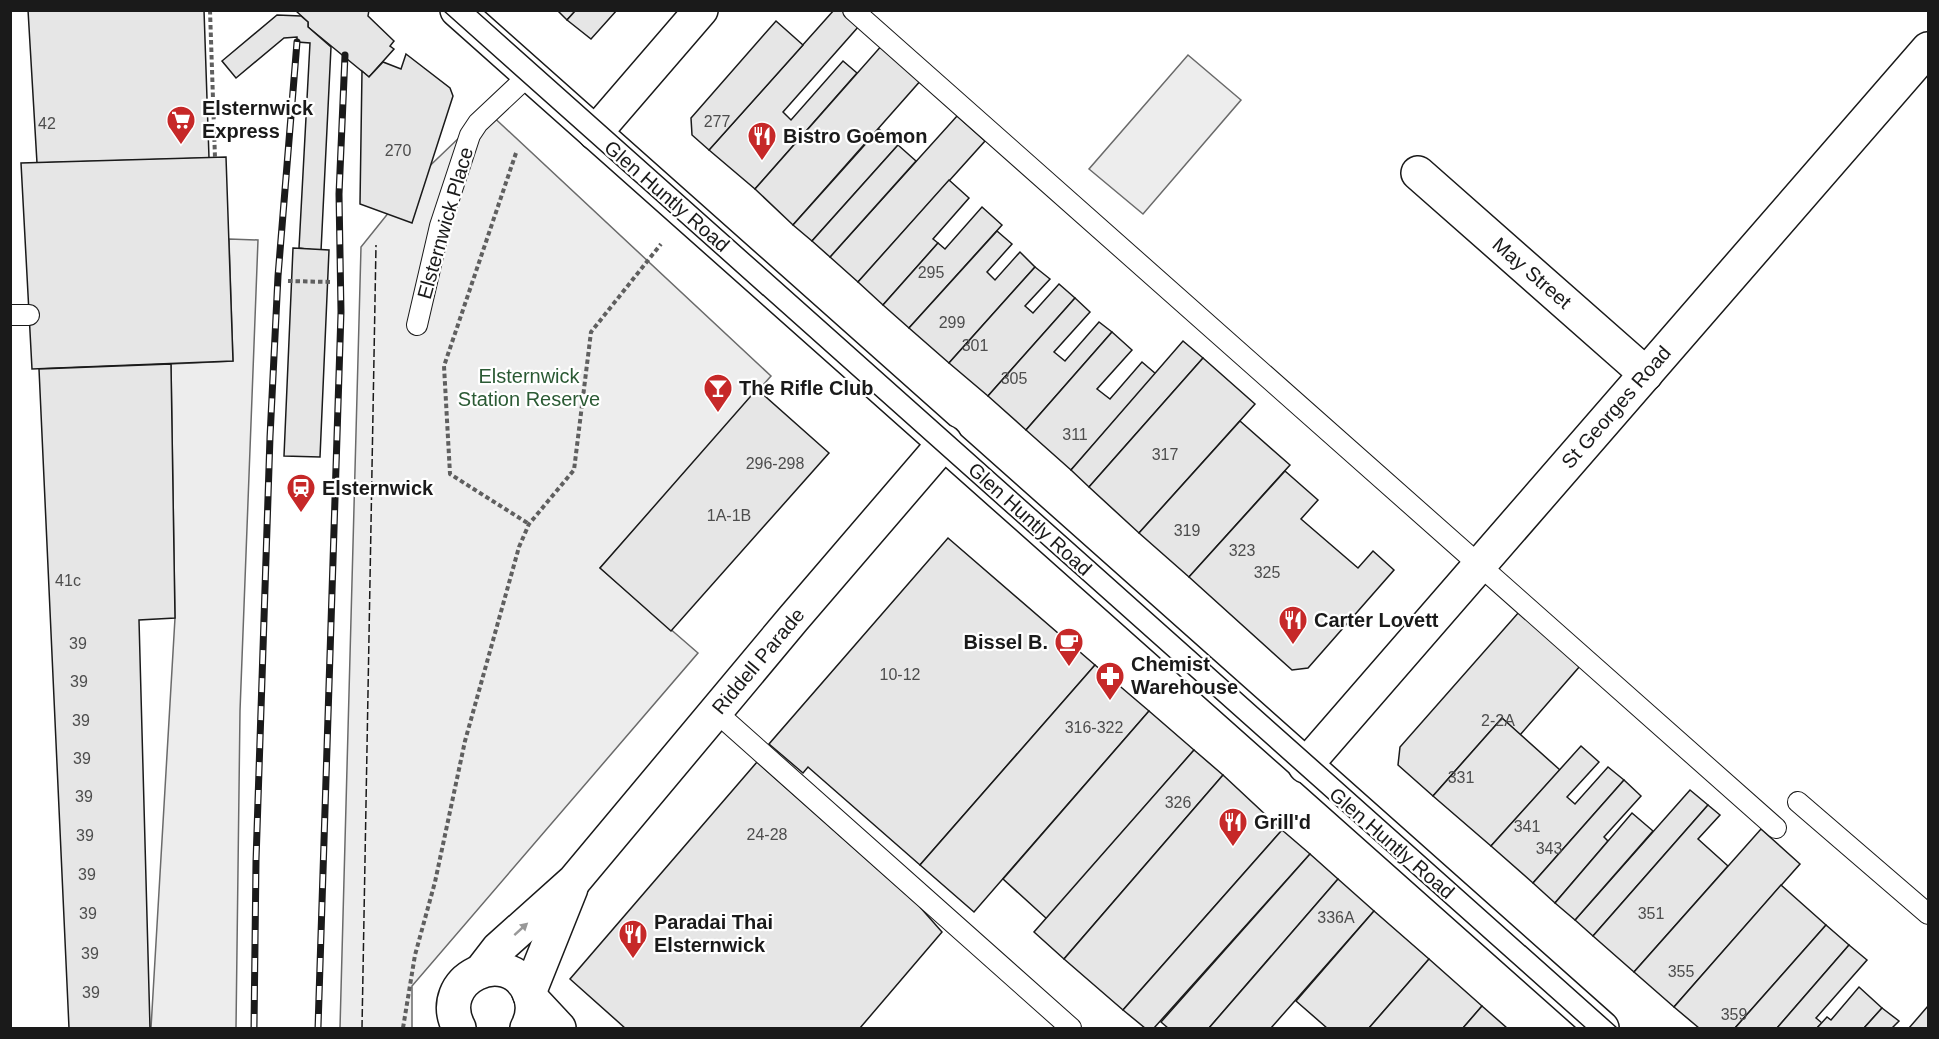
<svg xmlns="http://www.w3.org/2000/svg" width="1939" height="1039" viewBox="0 0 1939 1039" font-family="Arial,sans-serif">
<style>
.green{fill:#ededed;stroke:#6a6a6a;stroke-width:1.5}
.building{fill:#e6e6e6;stroke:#1a1a1a;stroke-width:1.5}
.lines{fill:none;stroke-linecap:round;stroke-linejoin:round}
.lane-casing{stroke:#1a1a1a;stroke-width:22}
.street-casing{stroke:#1a1a1a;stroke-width:36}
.secondary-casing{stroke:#1a1a1a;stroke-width:36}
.path{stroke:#5f5f5f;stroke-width:4;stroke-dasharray:4.5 3;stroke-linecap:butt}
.lane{stroke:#fff;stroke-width:20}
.street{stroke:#fff;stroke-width:33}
.secondary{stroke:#fff;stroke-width:33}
.tram{stroke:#1a1a1a;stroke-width:1.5}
.rail-casing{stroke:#1a1a1a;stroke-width:7}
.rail{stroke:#fff;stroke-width:4.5;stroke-dasharray:14;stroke-linecap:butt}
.fence{stroke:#1a1a1a;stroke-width:1.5;stroke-dasharray:8 3;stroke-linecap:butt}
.oneway{fill:#989898}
.labels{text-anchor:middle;stroke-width:4.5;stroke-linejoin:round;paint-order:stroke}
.number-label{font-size:16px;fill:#4d4d4d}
.poi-label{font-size:20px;font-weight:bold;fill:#1a1a1a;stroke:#fff;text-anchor:start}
.street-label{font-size:20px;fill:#1a1a1a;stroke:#fff}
.park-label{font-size:20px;fill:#2b5a34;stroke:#fff}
</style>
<rect width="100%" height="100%" fill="#fff"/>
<g class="green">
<polygon points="1188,55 1241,100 1143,214 1089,169"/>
<polygon points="487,111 771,376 600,568 698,653 412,986 412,1028 340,1028 361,247 414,181"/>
<polygon points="229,239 258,240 240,711 236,1028 151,1028 175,618 171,364 233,361"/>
</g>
<g class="building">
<polygon points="28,10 204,10 209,158 37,163"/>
<polygon points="295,10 369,10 368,16 394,41 390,46 394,49 369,77 308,27 308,22"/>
<polygon points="557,10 576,10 567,20"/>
<polygon points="576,10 617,10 591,39 567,20"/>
<polygon points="834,10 842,10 859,26 783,112 791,120 843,61 857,73 755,189 709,150"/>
<polygon points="277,15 301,16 308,22 308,27 331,47 321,251 299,248 310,43 297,42 297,37 284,38 236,78 222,61"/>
<polygon points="776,21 803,45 709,150 692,135 691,118"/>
<polygon points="883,44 922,79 793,225 755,189"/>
<polygon points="406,54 450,88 453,96 412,223 360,204 362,71 369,77 383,62 401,69"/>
<polygon points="957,116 985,141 858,282 830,257"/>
<polygon points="879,129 898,145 812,241 793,225"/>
<polygon points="898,145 916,161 830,257 812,241"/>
<polygon points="226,157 233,361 32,369 21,163"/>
<polygon points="949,180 969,198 933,239 938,243 883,305 858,282"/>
<polygon points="982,207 1002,225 909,328 883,305 938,243 945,249"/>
<polygon points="997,231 1012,244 987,272 995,280 1020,252 1035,267 949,363 909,328"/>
<polygon points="293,248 329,250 320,457 284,456"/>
<polygon points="1035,267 1050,279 1025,306 1033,313 1059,284 1075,298 988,396 949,363"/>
<polygon points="1075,298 1090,312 1054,352 1065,361 1099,322 1112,332 1026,430 988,396"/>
<polygon points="1112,332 1132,350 1097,389 1110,399 1142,362 1156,374 1071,470 1026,430"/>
<polygon points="1183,341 1203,358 1089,487 1071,470"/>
<polygon points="1203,358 1255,404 1139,533 1089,487"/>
<polygon points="171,364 175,618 139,620 150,1028 69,1028 39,369"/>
<polygon points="757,389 829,453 671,631 600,568"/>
<polygon points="1240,421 1290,465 1189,577 1139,533"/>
<polygon points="1285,471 1318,500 1301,519 1358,568 1373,551 1394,570 1308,668 1292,670 1189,577"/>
<polygon points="948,538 1095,665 920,865 808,767 803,773 769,744"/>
<polygon points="1519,612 1580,666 1520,735 1502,718 1433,796 1398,765 1400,747"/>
<polygon points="1095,665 1149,711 974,912 920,865"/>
<polygon points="1149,711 1194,750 1047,919 1003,879"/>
<polygon points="1502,718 1560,770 1491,846 1433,796"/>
<polygon points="1581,746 1599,762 1567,797 1575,804 1608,767 1624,780 1533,883 1491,846"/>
<polygon points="1194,750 1223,775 1064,959 1034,932"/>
<polygon points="757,762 919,906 942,932 860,1028 625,1028 570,979"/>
<polygon points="1223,775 1282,830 1123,1010 1064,959"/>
<polygon points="1624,780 1641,796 1604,837 1608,841 1555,903 1533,883"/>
<polygon points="1690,790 1708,805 1593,936 1575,920"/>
<polygon points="1708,805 1720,815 1698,839 1728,866 1634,972 1593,936"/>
<polygon points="1632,813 1653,831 1575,920 1555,903"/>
<polygon points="1761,829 1800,864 1674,1007 1634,972"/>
<polygon points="1282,830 1310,854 1154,1028 1145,1028 1123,1010"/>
<polygon points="1310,854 1338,879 1209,1028 1168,1028 1161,1022"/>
<polygon points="1338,879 1374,911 1271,1028 1209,1028"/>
<polygon points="1781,885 1826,925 1735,1028 1699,1028 1674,1007"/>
<polygon points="1374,911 1429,959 1369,1028 1327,1028 1296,1001"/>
<polygon points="1826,925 1849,945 1777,1028 1735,1028"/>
<polygon points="1849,945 1867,960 1816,1018 1822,1023 1817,1028 1777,1028"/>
<polygon points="1429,959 1482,1006 1463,1028 1369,1028"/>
<polygon points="1859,987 1882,1008 1864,1028 1817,1028 1827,1017 1831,1020"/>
<polygon points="1482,1006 1507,1028 1463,1028"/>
<polygon points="1928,1006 1928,1028 1909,1028"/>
<polygon points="1882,1008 1899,1021 1892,1028 1864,1028"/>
</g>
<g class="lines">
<g class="lane-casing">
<g id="lane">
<polyline points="853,10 1776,828"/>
<polyline points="10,315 29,315"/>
<polyline points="417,325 440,226 470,135 478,123 529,75"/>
<polyline points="716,712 1071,1028"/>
<polyline points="1798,802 1928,914"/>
</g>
</g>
<g class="street-casing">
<g id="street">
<polyline points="595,133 701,10"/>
<polyline points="1418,173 1646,374"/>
<polyline points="1305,766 1928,49"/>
<polyline points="531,998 559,1028"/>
</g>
</g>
<g class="secondary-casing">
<g id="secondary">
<polyline points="457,10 1602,1028"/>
<polyline points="481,971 498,949 574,881 793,619 945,442"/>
<polyline points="529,993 571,888"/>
<path d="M459,1028C433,979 507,944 529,992C534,1004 533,1017 527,1028"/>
</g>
</g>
<g class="path">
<polyline points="210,10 215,158"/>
<polyline points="516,153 444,366 450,474 529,524"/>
<polyline points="288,281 331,282"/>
<polyline points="403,1028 415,955 435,882 465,741 519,547 529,524 574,470 591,332 661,244"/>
</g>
<use href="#lane" class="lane"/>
<use href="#street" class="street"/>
<use href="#secondary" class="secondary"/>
<g class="tram">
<polyline points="443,10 1586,1028"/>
<polyline points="475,10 1617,1028"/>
</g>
<g class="rail-casing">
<g id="rail">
<polyline points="254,1028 256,861 270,437 278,276 297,42"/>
<polyline points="318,1028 341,312 339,194 345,55"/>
</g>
</g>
<use href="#rail" class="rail"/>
<polyline class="fence" points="362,1028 376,245"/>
</g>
<defs><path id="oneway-solid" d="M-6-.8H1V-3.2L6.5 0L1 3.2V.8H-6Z" transform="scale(1.5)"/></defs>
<use class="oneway" href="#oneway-solid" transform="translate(521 929) rotate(-42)"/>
<defs>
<g id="supermarket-pin" transform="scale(1.5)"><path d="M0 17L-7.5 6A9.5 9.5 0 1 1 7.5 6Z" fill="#c62828" stroke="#fff"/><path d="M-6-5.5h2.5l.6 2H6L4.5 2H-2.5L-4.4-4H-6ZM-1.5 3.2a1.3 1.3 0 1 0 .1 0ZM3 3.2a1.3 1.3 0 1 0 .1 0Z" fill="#fff"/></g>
<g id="restaurant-pin" transform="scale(1.5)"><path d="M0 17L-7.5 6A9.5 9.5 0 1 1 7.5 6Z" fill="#c62828" stroke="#fff"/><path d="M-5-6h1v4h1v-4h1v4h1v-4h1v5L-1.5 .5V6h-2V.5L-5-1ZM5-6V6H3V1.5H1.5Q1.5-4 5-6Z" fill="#fff"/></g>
<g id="bar-pin" transform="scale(1.5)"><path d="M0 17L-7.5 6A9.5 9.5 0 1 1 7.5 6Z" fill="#c62828" stroke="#fff"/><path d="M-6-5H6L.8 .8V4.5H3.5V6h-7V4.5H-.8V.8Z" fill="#fff"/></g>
<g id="station-pin" transform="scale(1.5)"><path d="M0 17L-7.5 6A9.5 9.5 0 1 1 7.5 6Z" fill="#c62828" stroke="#fff"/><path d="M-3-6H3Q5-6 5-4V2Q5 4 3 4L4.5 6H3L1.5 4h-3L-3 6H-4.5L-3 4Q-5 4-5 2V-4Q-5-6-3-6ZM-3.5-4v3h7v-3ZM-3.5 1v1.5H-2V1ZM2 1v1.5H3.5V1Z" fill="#fff"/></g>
<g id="cafe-pin" transform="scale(1.5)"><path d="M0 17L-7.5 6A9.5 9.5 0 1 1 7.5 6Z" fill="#c62828" stroke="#fff"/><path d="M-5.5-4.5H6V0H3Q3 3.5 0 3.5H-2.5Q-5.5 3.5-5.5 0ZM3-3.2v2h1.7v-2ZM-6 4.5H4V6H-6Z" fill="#fff"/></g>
<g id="pharmacy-pin" transform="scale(1.5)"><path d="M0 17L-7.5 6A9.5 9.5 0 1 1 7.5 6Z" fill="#c62828" stroke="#fff"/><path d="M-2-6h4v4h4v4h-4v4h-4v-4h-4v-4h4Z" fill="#fff"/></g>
</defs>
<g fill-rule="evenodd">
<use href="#supermarket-pin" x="181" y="120"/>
<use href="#restaurant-pin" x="762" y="136"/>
<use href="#bar-pin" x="718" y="388"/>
<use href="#station-pin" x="301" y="488"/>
<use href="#restaurant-pin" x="1293" y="620"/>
<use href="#cafe-pin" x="1069" y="642"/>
<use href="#pharmacy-pin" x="1110" y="676"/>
<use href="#restaurant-pin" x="1233" y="822"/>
<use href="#restaurant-pin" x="633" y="934"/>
</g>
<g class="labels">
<g class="number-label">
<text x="717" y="127">277</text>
<text x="47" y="129">42</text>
<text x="398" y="156">270</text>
<text x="931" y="278">295</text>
<text x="952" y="328">299</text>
<text x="975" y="351">301</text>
<text x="1014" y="384">305</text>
<text x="1075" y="440">311</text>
<text x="1165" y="460">317</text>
<text x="775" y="469">296-298</text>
<text x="729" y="521">1A-1B</text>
<text x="1187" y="536">319</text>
<text x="1242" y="556">323</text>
<text x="1267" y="578">325</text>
<text x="68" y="586">41c</text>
<text x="78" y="649">39</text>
<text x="900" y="680">10-12</text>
<text x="79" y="687">39</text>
<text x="81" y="726">39</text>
<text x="1498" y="726">2-2A</text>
<text x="1094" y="733">316-322</text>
<text x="82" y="764">39</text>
<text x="1461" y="783">331</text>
<text x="84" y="802">39</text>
<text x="1178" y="808">326</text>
<text x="1527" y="832">341</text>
<text x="767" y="840">24-28</text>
<text x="85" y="841">39</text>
<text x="1549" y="854">343</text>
<text x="87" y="880">39</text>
<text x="88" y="919">39</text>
<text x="1651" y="919">351</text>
<text x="1336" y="923">336A</text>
<text x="90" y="959">39</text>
<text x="1681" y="977">355</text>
<text x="91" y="998">39</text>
<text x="1734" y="1020">359</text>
</g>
<g class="poi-label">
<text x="202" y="115">Elsternwick<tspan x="202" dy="23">Express</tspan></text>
<text x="783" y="143">Bistro Goemon</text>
<text x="739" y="395">The Rifle Club</text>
<text x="322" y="495">Elsternwick</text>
<text x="1314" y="627">Carter Lovett</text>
<text x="1048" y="649" text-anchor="end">Bissel B.</text>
<text x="1131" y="671">Chemist<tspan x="1131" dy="23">Warehouse</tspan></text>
<text x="1254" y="829">Grill'd</text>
<text x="654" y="929">Paradai Thai<tspan x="654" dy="23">Elsternwick</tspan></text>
</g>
<g class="street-label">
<text transform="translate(667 196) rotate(41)" y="7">Glen Huntly Road</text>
<text transform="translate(445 223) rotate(-74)" y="7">Elsternwick Place</text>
<text transform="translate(1532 273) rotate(41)" y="7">May Street</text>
<text transform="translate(1616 407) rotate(-49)" y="7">St Georges Road</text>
<text transform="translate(1030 519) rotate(42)" y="7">Glen Huntly Road</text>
<text transform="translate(758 661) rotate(-50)" y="7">Riddell Parade</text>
<text transform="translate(1392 843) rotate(41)" y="7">Glen Huntly Road</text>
</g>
<g class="park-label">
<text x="529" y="383">Elsternwick<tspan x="529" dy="23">Station Reserve</tspan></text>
</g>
</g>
<rect width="1939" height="1039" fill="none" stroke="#1a1a1a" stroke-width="24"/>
</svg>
